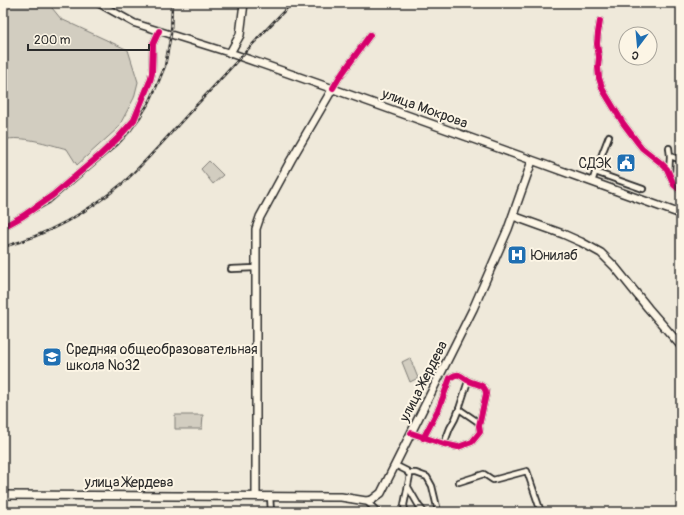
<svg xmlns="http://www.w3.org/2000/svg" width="684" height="515" viewBox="0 0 684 515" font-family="Pangolin,sans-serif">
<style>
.green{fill:#d2cdc0;stroke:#7e7c76}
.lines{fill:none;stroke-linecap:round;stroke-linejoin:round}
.minor-casing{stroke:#2b2b2b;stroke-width:8}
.tertiary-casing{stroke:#2b2b2b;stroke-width:9}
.secondary-casing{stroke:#2b2b2b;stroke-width:10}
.minor{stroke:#fcf5e5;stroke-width:4.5}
.tertiary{stroke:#fcf5e5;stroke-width:6}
.secondary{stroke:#fcf5e5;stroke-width:7}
.rail-casing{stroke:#2b2b2b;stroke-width:2.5}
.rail{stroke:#fcf5e5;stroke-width:1;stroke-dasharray:3;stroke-linecap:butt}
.cycleway-casing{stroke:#fcf5e5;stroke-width:8}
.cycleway{stroke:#d6006c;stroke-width:6}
.labels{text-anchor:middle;stroke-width:4;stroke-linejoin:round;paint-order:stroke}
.street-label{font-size:14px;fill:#2b2b2b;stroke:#fcf5e5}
.poi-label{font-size:14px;fill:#2b2b2b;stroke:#fcf5e5;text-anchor:start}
</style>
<rect width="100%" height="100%" fill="#efe9da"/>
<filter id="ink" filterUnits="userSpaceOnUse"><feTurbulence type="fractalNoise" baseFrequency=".025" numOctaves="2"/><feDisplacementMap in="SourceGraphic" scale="8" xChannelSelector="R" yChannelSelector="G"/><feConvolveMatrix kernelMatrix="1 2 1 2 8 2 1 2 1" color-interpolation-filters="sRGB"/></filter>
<g filter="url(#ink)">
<g class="green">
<path d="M3,3H48L61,19L128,50L138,82L134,98L118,128L77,165L67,149C48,144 22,135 3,140Z"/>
<polygon points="209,161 223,175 213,184 201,169"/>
<polygon points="410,358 418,378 410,382 402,362"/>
<polygon points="175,415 203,415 202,429 175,429"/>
<polygon points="127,507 220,510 267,510 267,512 117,512 121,508"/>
</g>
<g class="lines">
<g class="minor-casing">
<g id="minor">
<polyline points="600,21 598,33 597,44 599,57 598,67 599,78 603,90 623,123 638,143 642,148 661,163 667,169 674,185 681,191"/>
<polyline points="333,88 339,78 370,35"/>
<polyline points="669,148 670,156"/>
<polyline points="595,172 643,189"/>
<polyline points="669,174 670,156 681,160"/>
<polyline points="592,182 597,167 609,136"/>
<polyline points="3,227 23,216 53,195 99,156 118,138 134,120 150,81 152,73 153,44 159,31"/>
<polyline points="231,269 256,268"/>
<polyline points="468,381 459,409 478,422 479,426"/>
<path d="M411,433L444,444L458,447L472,442L480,432L479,426L486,394C486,383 475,385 467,380C465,379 462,376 459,375C455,374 453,376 450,378L439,408L425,435L423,438"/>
<polyline points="444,444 450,428 455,419 459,409"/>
<polyline points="395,465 407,471 410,475 404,505 405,510 407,512"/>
<polyline points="408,473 416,473 427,477 432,486 437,507"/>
<polyline points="459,482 484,474 493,480 527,471 541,512"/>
<polyline points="408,487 419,506 424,512"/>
<polyline points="270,496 271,512"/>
<polyline points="366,501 378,512"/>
</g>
</g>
<g class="tertiary-casing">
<polyline id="tertiary" points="98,3 134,23 230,53"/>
</g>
<g class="secondary-casing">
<g id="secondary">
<path d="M244,3L240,35L230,53C381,105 531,160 681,214"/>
<polyline points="513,216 563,234 581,242 601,253 615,267 648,308 681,346"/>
<polyline points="3,495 332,497 341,497 366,501 372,500 381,493 473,309 508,229 532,161"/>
<polyline points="256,496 256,229 260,217 291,160 333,88"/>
</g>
</g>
<use href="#minor" class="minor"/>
<use href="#tertiary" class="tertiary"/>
<use href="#secondary" class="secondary"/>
<g class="rail-casing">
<g id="rail">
<polyline points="3,230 49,203 118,144 130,131 140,117 150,101 158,83 165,66 171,34 172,3"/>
<path d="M3,247C47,235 88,212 123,183C147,161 168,136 190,112C224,76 257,38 292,3"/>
</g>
</g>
<use href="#rail" class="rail"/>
<g class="cycleway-casing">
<g id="cycleway">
<polyline points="600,21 598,33 597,44 599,57 598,67 599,78 603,90 623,123 638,143 642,148 661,163 667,169 674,185 681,191"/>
<polyline points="333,88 339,78 370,35"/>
<polyline points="3,227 23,216 53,195 99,156 118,138 134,120 150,81 152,73 153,44 159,31"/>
<path d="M411,433L444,444L458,447L472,442L480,432L479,426L486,394C486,383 475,385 467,380C465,379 462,376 459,375C455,374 453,376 450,378L439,408L425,435L423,438"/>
</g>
</g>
<use href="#cycleway" class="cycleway"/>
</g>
</g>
<defs>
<g id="civic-square" transform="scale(1)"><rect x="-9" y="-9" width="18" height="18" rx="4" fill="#1f6fb2" stroke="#fcf5e5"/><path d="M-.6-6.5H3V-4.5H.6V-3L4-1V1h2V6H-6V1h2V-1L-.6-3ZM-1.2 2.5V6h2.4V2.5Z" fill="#fff"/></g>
<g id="hospital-square" transform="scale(1)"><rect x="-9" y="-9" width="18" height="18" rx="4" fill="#1f6fb2" stroke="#fcf5e5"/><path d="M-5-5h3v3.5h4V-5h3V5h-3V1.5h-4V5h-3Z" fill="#fff"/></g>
<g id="school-square" transform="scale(1)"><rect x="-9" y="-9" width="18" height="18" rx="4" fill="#1f6fb2" stroke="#fcf5e5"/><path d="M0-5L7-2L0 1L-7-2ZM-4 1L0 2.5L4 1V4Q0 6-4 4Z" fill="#fff"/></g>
</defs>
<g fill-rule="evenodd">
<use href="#civic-square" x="626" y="163"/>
<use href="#hospital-square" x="517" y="255"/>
<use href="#school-square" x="52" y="357"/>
</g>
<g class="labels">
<g class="street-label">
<text transform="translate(425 108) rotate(20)" y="5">улица Мокрова</text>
<text transform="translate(423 381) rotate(-63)" y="5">улица Жердева</text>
<text x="129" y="487">улица Жердева</text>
</g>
<g class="poi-label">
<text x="612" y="168" text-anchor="end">СДЭК</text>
<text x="531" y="260">Юнилаб</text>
<text x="66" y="354">Средняя общеобразовательная<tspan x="66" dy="16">школа №32</tspan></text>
</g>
</g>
<rect width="684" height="515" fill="none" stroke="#fcf5e5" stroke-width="16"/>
<rect x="8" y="8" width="668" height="499" fill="none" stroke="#2b2b2b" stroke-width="1.5" filter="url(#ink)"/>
<g transform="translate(638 46) rotate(196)"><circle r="19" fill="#fcf5e5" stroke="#a8a49b"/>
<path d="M0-3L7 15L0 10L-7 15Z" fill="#1f6fb2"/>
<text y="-6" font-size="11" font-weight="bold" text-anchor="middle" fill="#2b2b2b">С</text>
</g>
<path d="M28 44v6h121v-6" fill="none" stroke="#2b2b2b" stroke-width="2"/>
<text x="34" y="44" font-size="12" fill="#2b2b2b" stroke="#fcf5e5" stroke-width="3" paint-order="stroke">200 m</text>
</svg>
